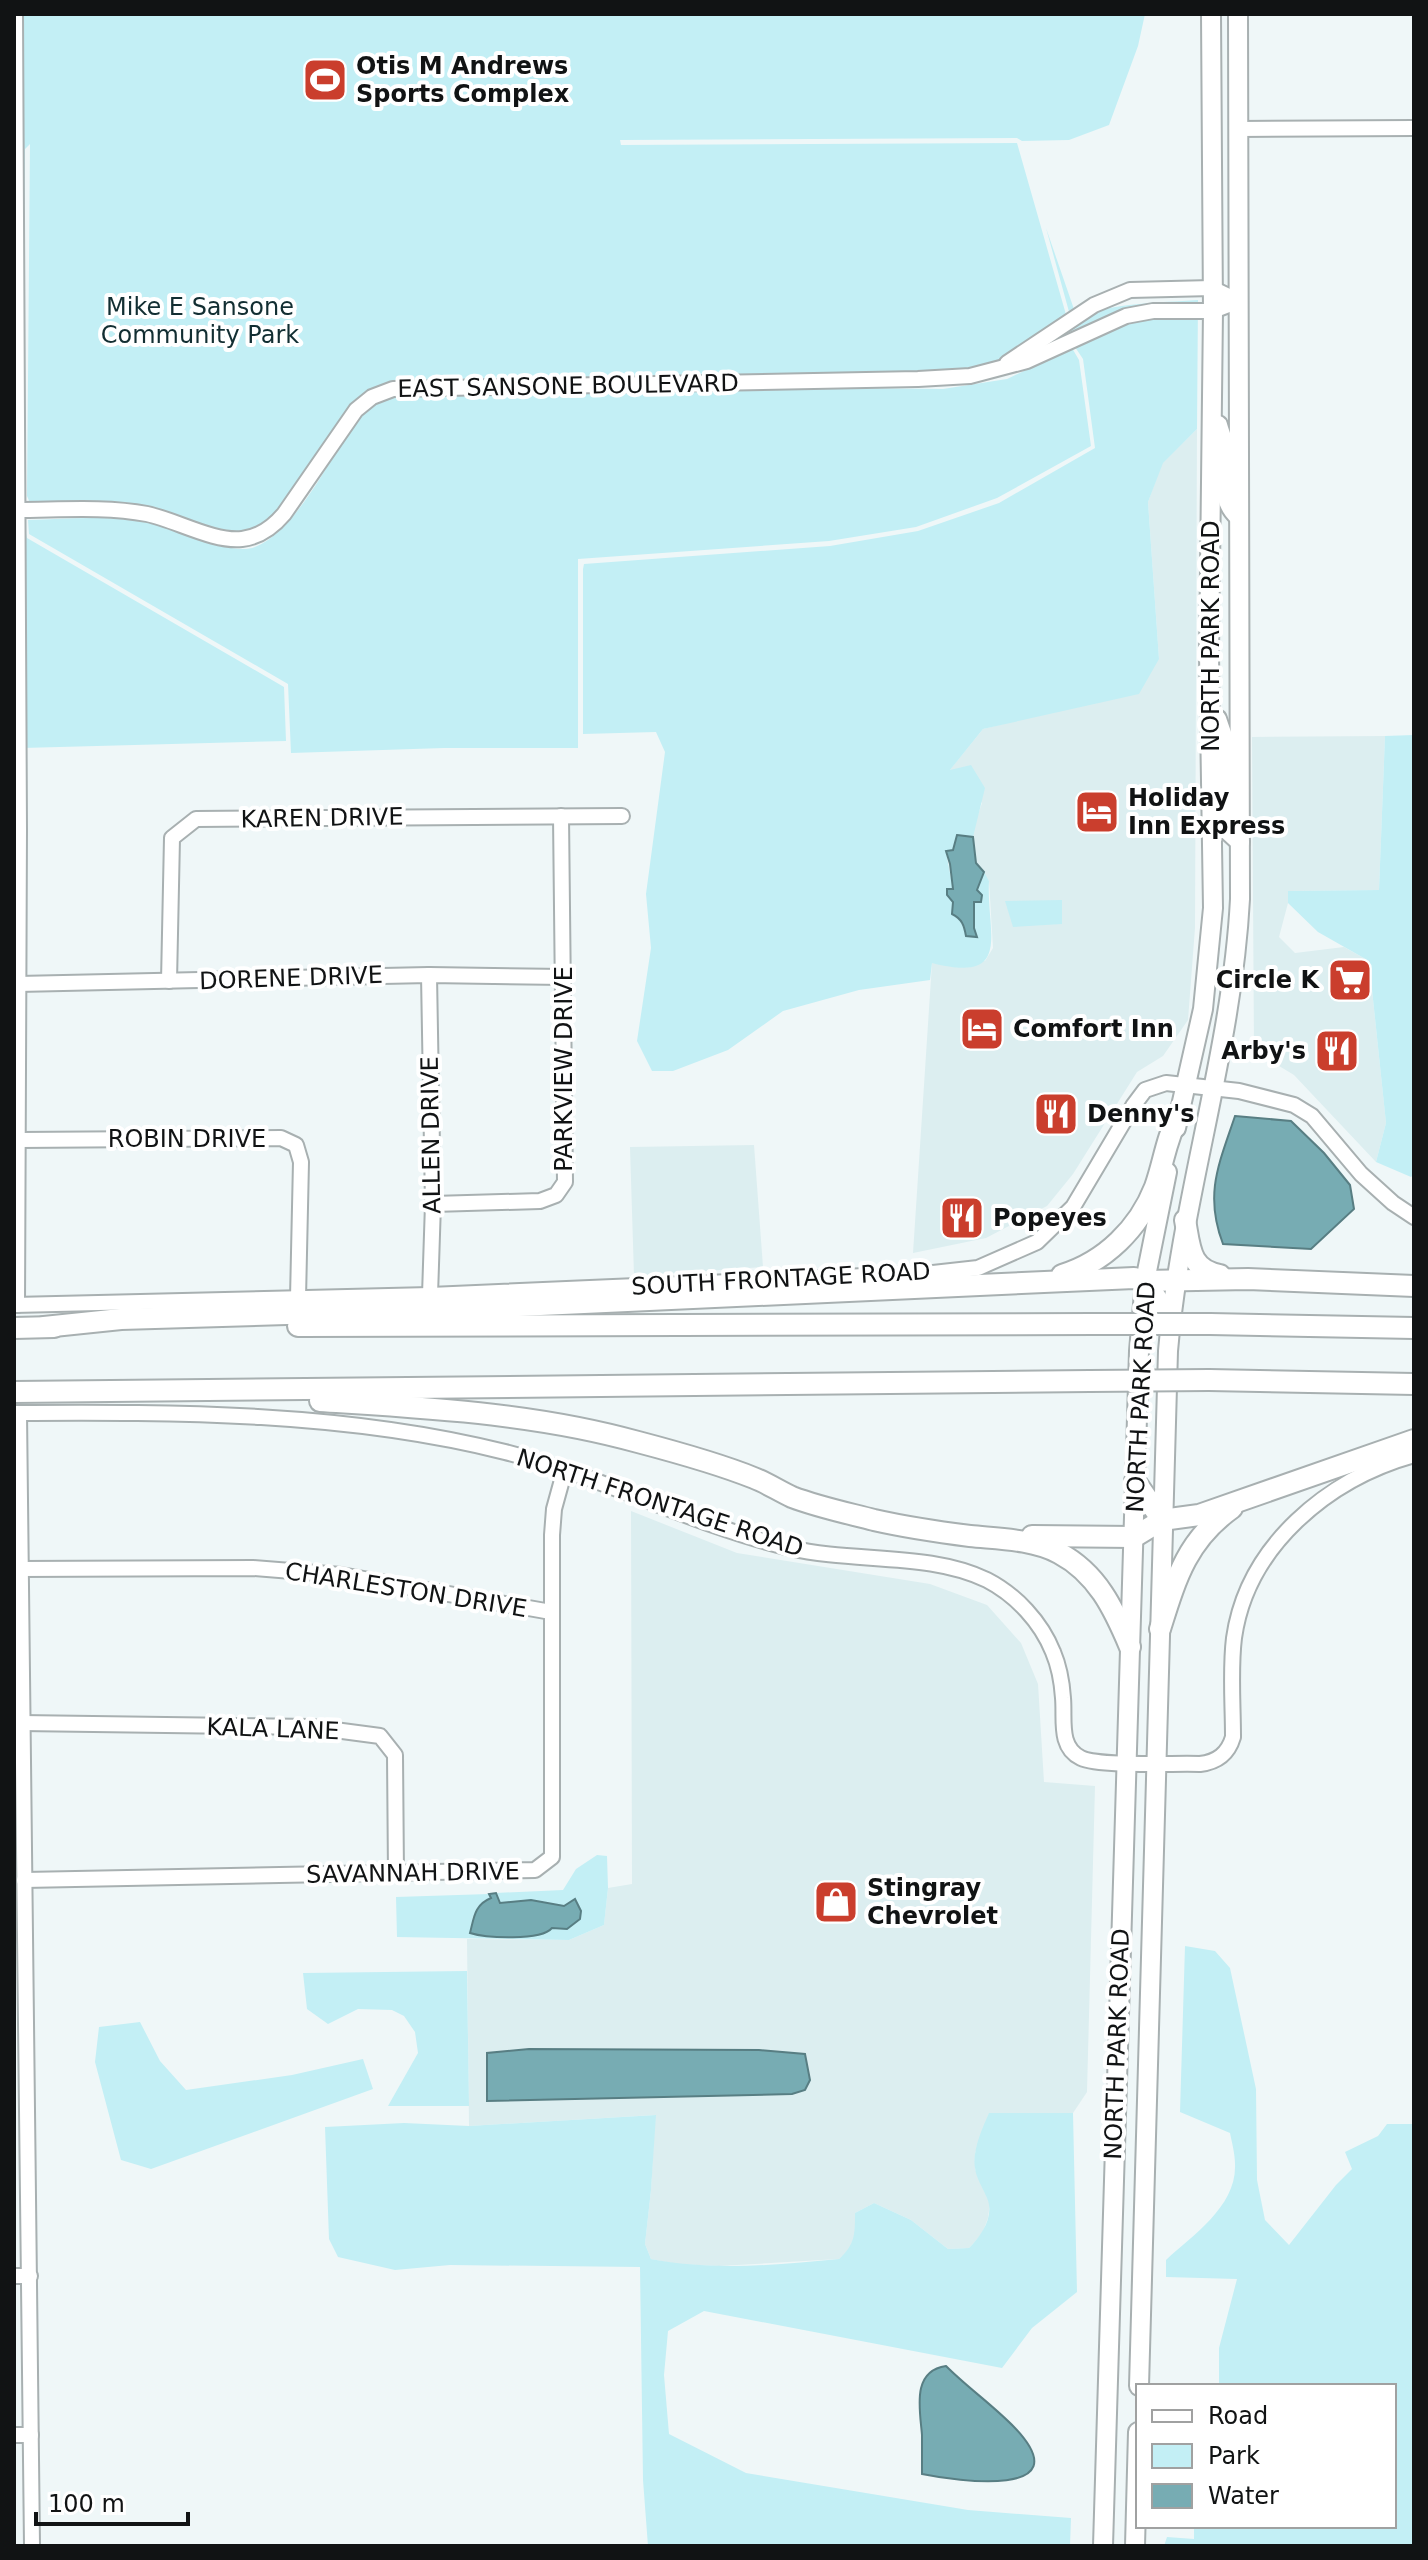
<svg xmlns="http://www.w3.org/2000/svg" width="1428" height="2560" viewBox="0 0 1428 2560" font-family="'DejaVu Sans',sans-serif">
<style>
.built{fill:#dceef0;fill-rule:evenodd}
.green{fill:#c3eff5}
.water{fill:#77acb3;stroke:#587e83;stroke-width:2}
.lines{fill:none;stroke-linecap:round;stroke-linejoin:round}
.minor-casing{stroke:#a8b0b1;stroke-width:18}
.major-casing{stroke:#a8b0b1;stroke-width:22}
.highway-casing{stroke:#a8b0b1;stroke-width:24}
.minor{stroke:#fff;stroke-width:14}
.major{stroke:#fff;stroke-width:18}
.highway{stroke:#fff;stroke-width:20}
.highway-bridge-casing{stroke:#a8b0b1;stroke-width:24;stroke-linecap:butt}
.highway-bridge{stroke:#fff;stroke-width:20}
.labels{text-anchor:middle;stroke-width:8;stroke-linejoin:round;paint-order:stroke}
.poi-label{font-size:24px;font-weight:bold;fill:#111314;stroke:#fff;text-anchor:start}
.park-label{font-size:24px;fill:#122e32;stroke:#fff}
.street-label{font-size:24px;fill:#111314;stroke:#fff}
</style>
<rect width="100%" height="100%" fill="#eff7f8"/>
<g class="built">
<polygon points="1197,429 1195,928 1188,1020 1163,1056 1137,1072 1073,1174 1047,1206 986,1238 913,1253 932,963 985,961 993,948 989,881 976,863 973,847 973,829 982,803 949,771 983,729 1043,714 1159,659 1148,502 1162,463"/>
<polygon points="1385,736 1379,890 1288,891 1288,903 1279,937 1295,953 1344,947 1369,961 1386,1123 1376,1162 1294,1075 1254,1051 1252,737"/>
<polygon points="754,1145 763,1267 634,1276 630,1147"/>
<path d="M631,1511L737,1553L930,1584L987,1605L1021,1643L1038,1684L1044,1782L1095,1786L1087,2092L1073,2113L989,2114L975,2153V2169L990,2203L988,2218L982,2234L969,2248L948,2249L911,2220L874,2203L855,2213V2239L849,2251L839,2259L719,2266L676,2264L651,2259L645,2244L651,2190L655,2115L469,2126L467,1939L569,1940L604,1925L608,1888L632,1884ZM529,2049L759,2050L805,2054L792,2094L487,2101V2053Z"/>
</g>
<g class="green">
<path d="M20,14H1145L1138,46L1109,125L1069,140L1022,141L1017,138L620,140L621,145L1017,143L1067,318L1008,357L988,365L952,370L665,379L396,383L360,400L341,420L283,507L258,530L242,534L225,533L147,509L30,503L27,496L30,144L25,149L22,496L25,505L35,511C71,511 109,509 145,514C178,518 211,544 245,538C297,530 323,434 363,403C373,396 385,392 397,388L665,384L952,375L988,370L1010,361L1071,319L1046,228L1077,318C1116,302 1157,303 1198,300L1197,429L1163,463L1148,502L1159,659L1139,694L983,729L950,770L971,765L985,788L973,837L957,835L953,850L946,852L953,889H947V895L953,902L952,914C962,919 964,925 967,936H977L974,928V901H981L982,895L977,891L984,872L989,881C986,932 1014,984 932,963L930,980L859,990L783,1011L728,1050L673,1071H652L637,1041L651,948L646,894L665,752L656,732L583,734V569L584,564L830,546L918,531L999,503L1095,448L1083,359L1073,344L1006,374L943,384L836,383L434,390C398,391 379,391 352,418L280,523C273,531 261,541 249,543C220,547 172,521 140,516C103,510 65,514 27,515L23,519L27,538L284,687L286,741L22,748Z"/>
<path d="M1072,348L1079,360L1091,446L997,498L916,527L829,541L578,559V748H444L291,753L288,684L29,534L28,520C72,519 118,514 161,526C185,532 232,556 255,547C290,533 320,478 340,446C348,433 356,417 369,407C379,400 392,398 403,395L836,388L943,389L1007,379Z"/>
<polygon points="1414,735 1414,1174 1411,1177 1376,1162 1386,1123 1369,961 1318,932 1288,903 1288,891 1379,890 1385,736"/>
<polygon points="1062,900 1062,924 1013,927 1005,901"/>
<path d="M597,1855L607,1856L608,1888L604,1925L569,1940L397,1937L396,1897L489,1894L491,1898L473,1917L470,1933C486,1938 541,1941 552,1928L567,1929L580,1919L571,1901L565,1906L546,1902L500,1903L496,1893L563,1890L576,1869Z"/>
<path d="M1185,1946L1215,1951L1230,1968L1256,2089L1257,2180L1265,2220L1289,2245L1336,2185L1352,2169L1345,2152L1378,2136L1387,2124H1414V2546H1164L1167,2537L1194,2539V2526H1394V2386H1219V2348L1237,2279L1166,2277V2260C1193,2235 1237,2206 1235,2164C1235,2154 1232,2143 1230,2133L1180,2112Z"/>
<polygon points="467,1971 469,2106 388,2106 418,2053 415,2032 404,2016 392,2010 358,2009 328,2024 307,2009 303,1973"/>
<polygon points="140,2022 160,2061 186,2090 292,2075 363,2059 373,2089 151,2169 121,2160 95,2062 99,2027"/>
<path d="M989,2113H1073L1077,2292L1032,2328L1002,2368L704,2311L668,2331L664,2375L669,2434L746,2473L968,2510L1071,2518L1070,2546H648L643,2480L640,2267L450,2265L395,2270L338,2257L329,2239L325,2127L404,2123L469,2126L656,2115L651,2190L645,2244L651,2259C712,2271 778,2265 839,2259C855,2245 855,2234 855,2213L874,2203L911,2220L948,2249L969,2248C981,2236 995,2216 987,2198C983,2188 976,2178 975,2168C972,2151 982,2129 989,2113Z"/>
</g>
<g class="water">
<path d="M957,835L973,837L976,863L984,872L977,890L982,895L981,902H974V928L977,937L966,936C964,925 962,919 952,914L953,902L947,895V889H953L950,864L946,851L953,850Z"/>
<path d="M1235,1116L1291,1121L1324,1153L1350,1185L1354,1209L1311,1249L1223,1244C1204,1194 1219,1164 1235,1116Z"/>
<path d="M496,1893L500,1903L531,1900L564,1906L575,1899L581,1911L580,1919L567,1929L552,1928C541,1941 486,1938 470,1933C474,1918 474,1905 491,1898L489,1894Z"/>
<polygon points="529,2049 759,2050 805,2054 810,2080 805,2090 792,2094 487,2101 487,2053"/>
<path d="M946,2366C968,2388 994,2406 1015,2428C1082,2499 956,2481 922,2474C922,2461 922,2448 922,2435C920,2410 911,2371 946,2366Z"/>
</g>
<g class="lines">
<g class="minor-casing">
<g id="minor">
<polyline points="15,14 19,830 17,1305"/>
<polyline points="1238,129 1414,128"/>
<polyline points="1007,363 1094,305 1130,290 1212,288 1239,301"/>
<path d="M16,510C59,510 104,506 147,514C176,520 213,542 242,539C260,537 273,527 284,514L356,410L372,397L393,389L918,379L970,376L1027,361L1126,316L1153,311H1213L1239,301"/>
<polyline points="429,975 433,1204 430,1295"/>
<polyline points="169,981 172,838 196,819 622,816"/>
<polyline points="18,984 429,975 564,977"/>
<polyline points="19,1140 281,1138 296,1145 301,1162 298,1298"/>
<polyline points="433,1204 540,1201 556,1195 565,1182 561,816"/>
<polyline points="14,1305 430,1295 933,1273 978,1268 1037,1242 1073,1207 1133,1106 1145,1090 1166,1083 1239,1091 1294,1105 1312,1116 1361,1174 1393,1203 1414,1217"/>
<path d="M14,1413C178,1412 346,1412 505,1452C603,1477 693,1525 790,1548C853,1563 930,1552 987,1580C1016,1595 1041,1622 1053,1652C1059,1666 1062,1683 1063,1698C1065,1719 1058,1747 1081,1758C1100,1767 1175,1763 1200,1764C1217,1762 1228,1754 1233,1737C1233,1704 1230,1670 1234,1638C1247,1546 1328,1479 1414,1455"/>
<polyline points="19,1413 32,2546"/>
<polyline points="19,1569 253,1568 341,1575 551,1612"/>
<polyline points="21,1723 312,1727 380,1736 395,1755 396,1874"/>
<polyline points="24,1880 535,1870 552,1857 552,1535 554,1509 565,1469"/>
<polyline points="14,2276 30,2276"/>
<polyline points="14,2435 31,2435"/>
</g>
</g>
<g class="major-casing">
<g id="major">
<path d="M1218,425C1220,433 1224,441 1225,450C1229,474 1218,499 1239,517"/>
<polyline points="1217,719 1227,748 1227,830 1240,842"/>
<polyline points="1176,1128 1203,1009 1213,908 1209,655 1213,311 1211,14"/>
<path d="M1139,2386L1168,1351C1181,1198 1232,1052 1240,899L1238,14"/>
<polyline points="1103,2546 1139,1351 1145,1281 1167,1172"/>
<polyline points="1135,2546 1138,2432"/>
</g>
</g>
<g class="highway-casing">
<g id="highway">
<path d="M1185,1220C1190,1246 1189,1270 1220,1275"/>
<path d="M1062,1275C1105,1262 1139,1228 1155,1187C1164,1162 1166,1138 1179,1115"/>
<polyline points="1145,1281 1171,1320"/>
<polyline points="1210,1324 1414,1328"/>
<polyline points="298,1326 1094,1324"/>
<polyline points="44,1327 121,1319 451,1309 1134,1278 1145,1281 1248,1279 1414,1286"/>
<polyline points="14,1328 54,1327"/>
<polyline points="1209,1380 1414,1384"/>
<polyline points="14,1392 1090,1381"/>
<path d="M320,1401C427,1408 534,1413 638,1442C676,1452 717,1463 754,1478C767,1483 779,1491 792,1497C818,1507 847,1513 874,1520C905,1527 938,1532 970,1536C999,1539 1032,1539 1059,1553C1097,1573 1114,1609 1130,1647"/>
<polyline points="1135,1481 1162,1520"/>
<polyline points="1032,1536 1134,1537 1162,1520 1199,1515 1414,1440"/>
<path d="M1160,1629C1176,1578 1187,1540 1232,1508"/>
</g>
</g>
<use href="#minor" class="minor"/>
<use href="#major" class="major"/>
<use href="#highway" class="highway"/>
<g class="highway-bridge-casing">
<g id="highway-bridge">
<polyline points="1094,1324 1210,1324"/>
<polyline points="1090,1381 1209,1380"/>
</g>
</g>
<use href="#highway-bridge" class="highway-bridge"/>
</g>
<defs>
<g id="stadium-square" transform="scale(2.3)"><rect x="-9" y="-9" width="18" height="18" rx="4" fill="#ca3e2d" stroke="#fff"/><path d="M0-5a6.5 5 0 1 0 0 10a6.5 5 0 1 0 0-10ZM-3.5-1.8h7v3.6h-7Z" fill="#fff"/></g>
<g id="hotel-square" transform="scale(2.3)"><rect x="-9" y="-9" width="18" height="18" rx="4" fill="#ca3e2d" stroke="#fff"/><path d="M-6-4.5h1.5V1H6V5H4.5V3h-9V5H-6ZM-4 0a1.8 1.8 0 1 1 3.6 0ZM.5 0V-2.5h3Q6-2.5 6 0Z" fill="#fff"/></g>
<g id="supermarket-square" transform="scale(2.3)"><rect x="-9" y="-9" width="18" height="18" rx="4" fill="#ca3e2d" stroke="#fff"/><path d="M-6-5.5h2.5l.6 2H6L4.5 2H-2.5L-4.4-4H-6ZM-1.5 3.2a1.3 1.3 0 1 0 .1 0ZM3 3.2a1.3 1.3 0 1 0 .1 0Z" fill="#fff"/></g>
<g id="restaurant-square" transform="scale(2.3)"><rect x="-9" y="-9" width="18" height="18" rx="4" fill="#ca3e2d" stroke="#fff"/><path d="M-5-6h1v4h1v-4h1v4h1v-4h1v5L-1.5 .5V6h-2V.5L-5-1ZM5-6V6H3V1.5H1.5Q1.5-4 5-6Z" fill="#fff"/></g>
<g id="shop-square" transform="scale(2.3)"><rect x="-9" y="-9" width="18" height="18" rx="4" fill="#ca3e2d" stroke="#fff"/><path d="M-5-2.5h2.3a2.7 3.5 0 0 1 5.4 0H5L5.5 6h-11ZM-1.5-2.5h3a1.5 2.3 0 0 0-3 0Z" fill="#fff"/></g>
</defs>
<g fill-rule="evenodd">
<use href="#stadium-square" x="325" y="80"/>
<use href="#hotel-square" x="1097" y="812"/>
<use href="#supermarket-square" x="1350" y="980"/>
<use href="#hotel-square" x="982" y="1029"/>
<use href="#restaurant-square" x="1337" y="1051"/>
<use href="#restaurant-square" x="1056" y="1114"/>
<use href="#restaurant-square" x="962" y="1218"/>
<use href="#shop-square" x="836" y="1902"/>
</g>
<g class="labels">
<g class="poi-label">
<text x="356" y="74">Otis M Andrews<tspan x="356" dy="28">Sports Complex</tspan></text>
<text x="1128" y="806">Holiday<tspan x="1128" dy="28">Inn Express</tspan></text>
<text x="1319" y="988" text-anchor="end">Circle K</text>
<text x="1013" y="1037">Comfort Inn</text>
<text x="1306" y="1059" text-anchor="end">Arby's</text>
<text x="1087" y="1122">Denny's</text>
<text x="993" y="1226">Popeyes</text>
<text x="867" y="1896">Stingray<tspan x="867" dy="28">Chevrolet</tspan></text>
</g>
<g class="park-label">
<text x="200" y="315">Mike E Sansone<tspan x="200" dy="28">Community Park</tspan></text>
</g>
<g class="street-label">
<text transform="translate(568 386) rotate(-1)" y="8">EAST SANSONE BOULEVARD</text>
<text transform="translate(1211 636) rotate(-90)" y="8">NORTH PARK ROAD</text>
<text transform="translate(322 818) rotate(-1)" y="8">KAREN DRIVE</text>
<text transform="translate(291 978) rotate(-2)" y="8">DORENE DRIVE</text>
<text transform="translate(564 1069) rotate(-90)" y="8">PARKVIEW DRIVE</text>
<text transform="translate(431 1135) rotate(-91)" y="8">ALLEN DRIVE</text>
<text x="187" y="1147">ROBIN DRIVE</text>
<text transform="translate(781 1279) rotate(-3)" y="8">SOUTH FRONTAGE ROAD</text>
<text transform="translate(1141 1397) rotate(-87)" y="8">NORTH PARK ROAD</text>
<text transform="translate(660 1503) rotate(18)" y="8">NORTH FRONTAGE ROAD</text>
<text transform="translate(406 1590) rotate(9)" y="8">CHARLESTON DRIVE</text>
<text transform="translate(273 1729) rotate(2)" y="8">KALA LANE</text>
<text transform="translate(413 1873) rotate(-1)" y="8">SAVANNAH DRIVE</text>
<text transform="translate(1117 2044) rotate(-88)" y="8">NORTH PARK ROAD</text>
</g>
</g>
<rect width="1428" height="2560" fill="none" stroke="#111314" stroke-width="32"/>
<rect x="1136" y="2384" width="260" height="144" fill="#ffffff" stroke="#a0a1a1" stroke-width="2"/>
<rect x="1152" y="2410" width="40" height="12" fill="#ffffff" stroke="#a0a1a1" stroke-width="2"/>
<text x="1208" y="2424" font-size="24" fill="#111314">Road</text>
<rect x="1152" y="2444" width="40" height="24" fill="#c3eff5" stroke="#a0a1a1" stroke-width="2"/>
<text x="1208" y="2464" font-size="24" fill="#111314">Park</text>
<rect x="1152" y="2484" width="40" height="24" fill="#77acb3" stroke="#a0a1a1" stroke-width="2"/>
<text x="1208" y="2504" font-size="24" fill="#111314">Water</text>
<path d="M36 2512v12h152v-12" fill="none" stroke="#111314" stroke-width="4"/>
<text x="48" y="2512" font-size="24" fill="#111314" stroke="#ffffff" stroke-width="6" paint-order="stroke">100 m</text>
</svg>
